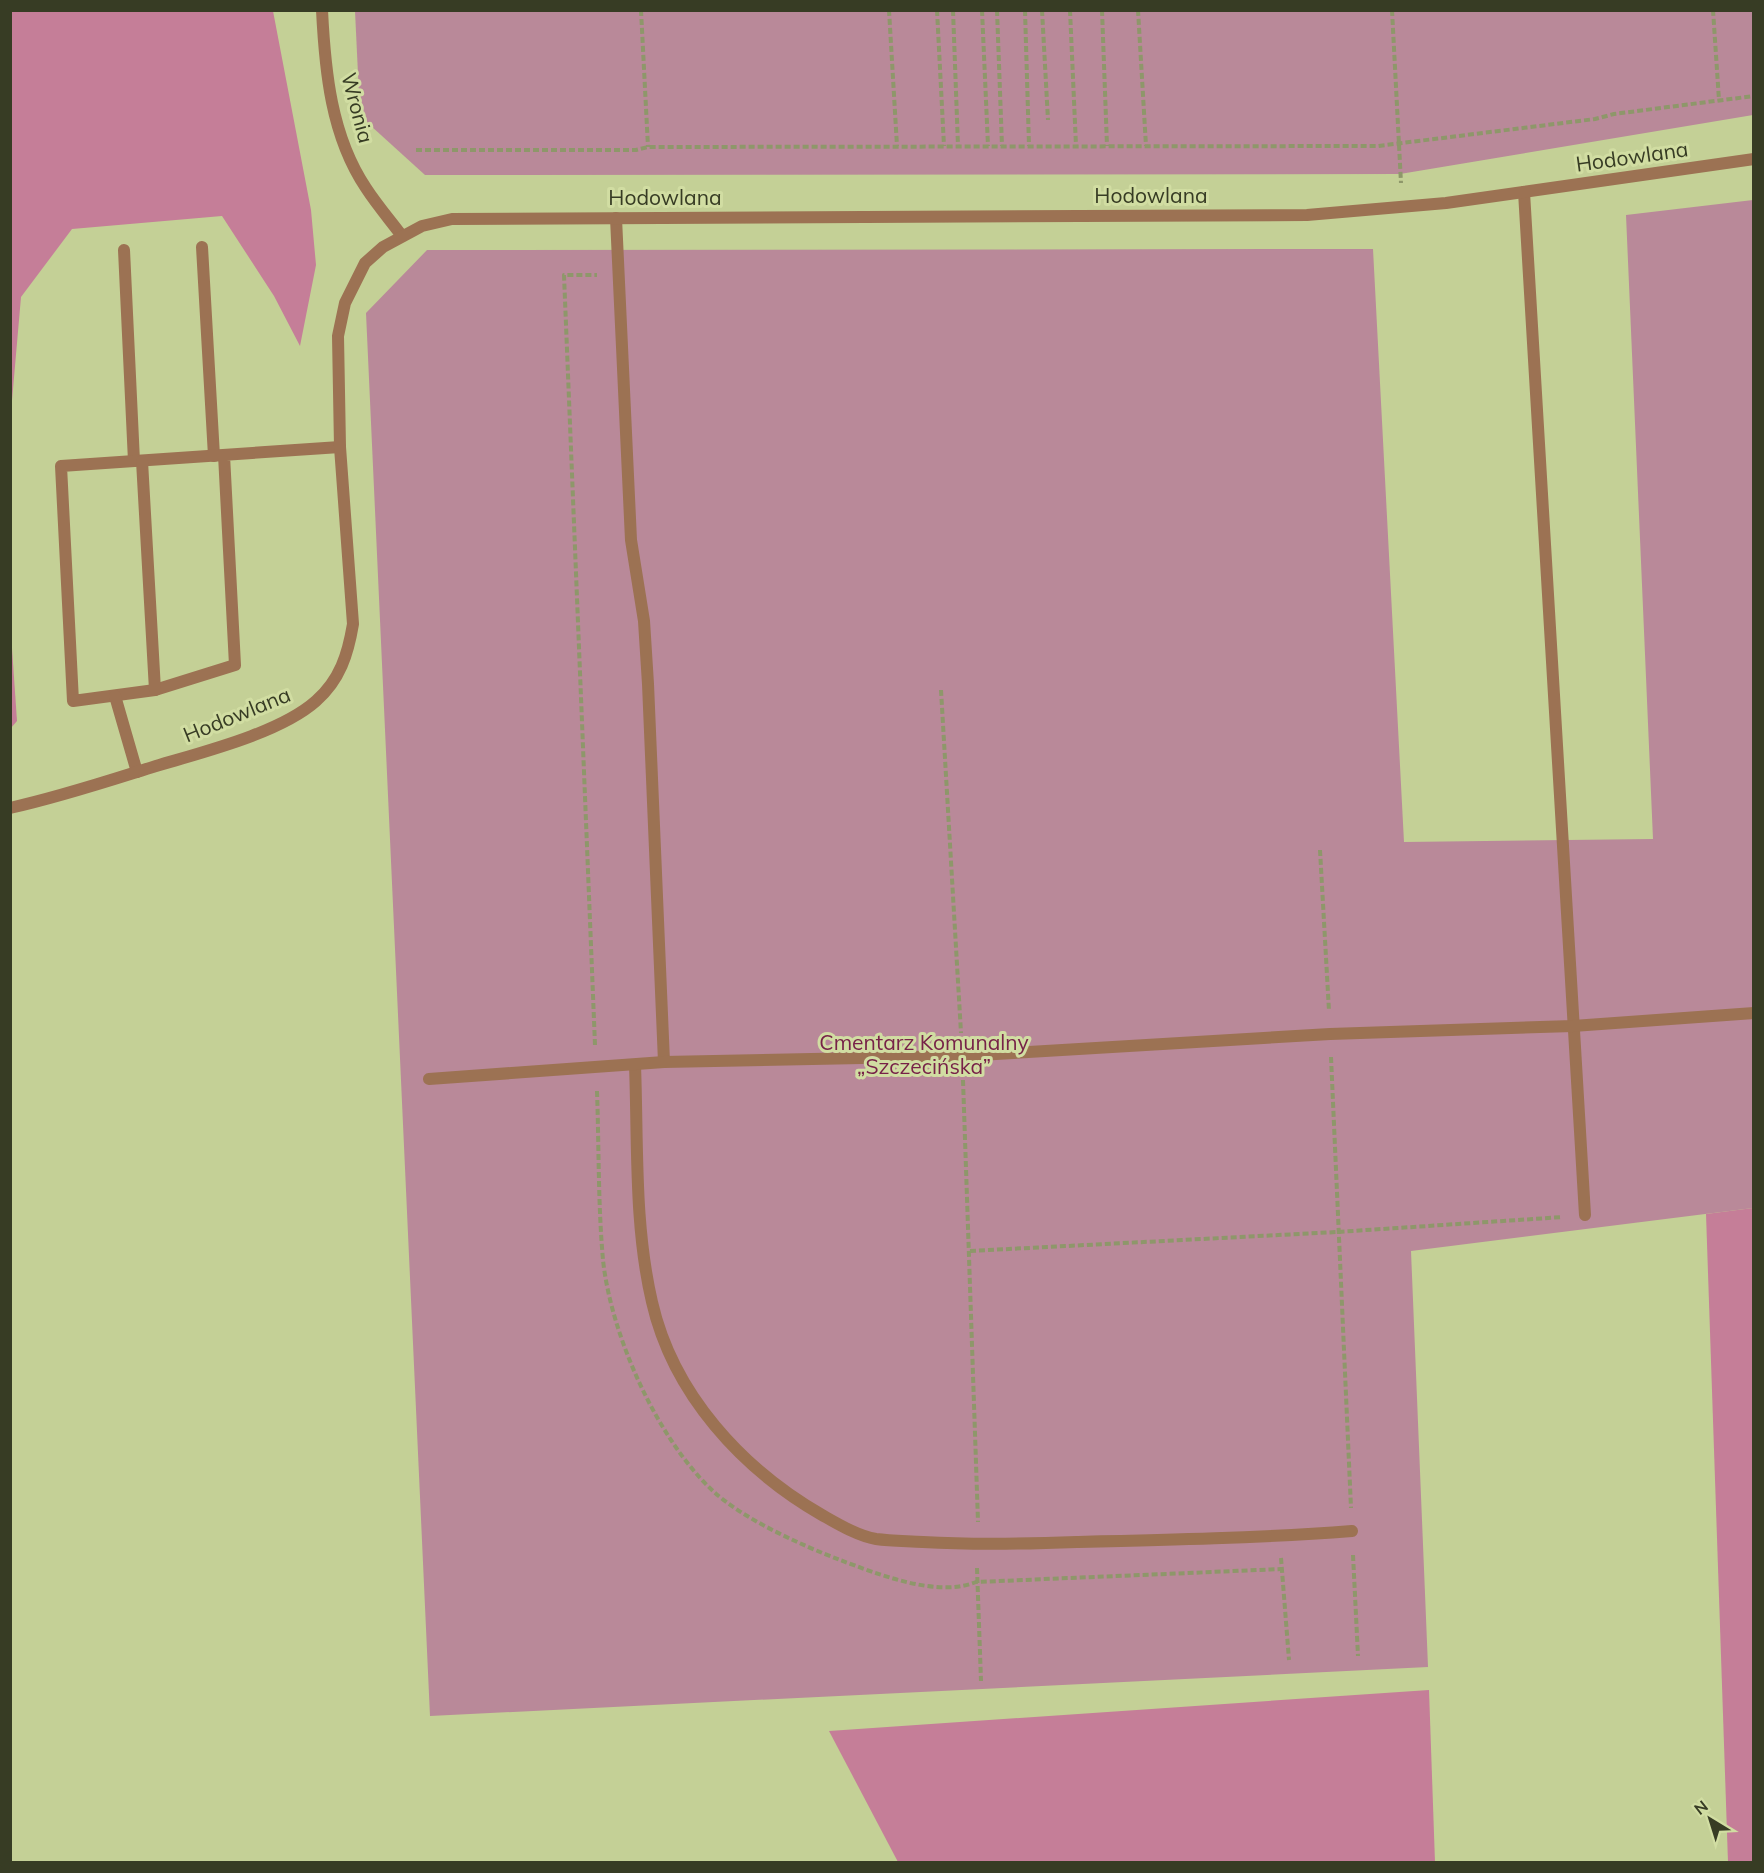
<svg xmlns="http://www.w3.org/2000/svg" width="1764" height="1873" viewBox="0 0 1764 1873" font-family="Mulish,sans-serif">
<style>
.green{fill:#b98999}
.forest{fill:#c57e98}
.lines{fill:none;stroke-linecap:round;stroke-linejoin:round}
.path{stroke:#8e976a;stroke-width:4;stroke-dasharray:6 3;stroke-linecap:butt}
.lane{stroke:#9c7253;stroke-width:12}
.street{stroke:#9c7253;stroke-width:12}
.labels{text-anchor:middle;stroke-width:6;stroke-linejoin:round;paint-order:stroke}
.street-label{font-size:21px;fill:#373c24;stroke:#d1dda2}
.park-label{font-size:21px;fill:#772248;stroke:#d1dda2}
</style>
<rect width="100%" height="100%" fill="#c4d096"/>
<g class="green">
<polygon points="355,11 1753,11 1753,115 1400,174 425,175 360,116"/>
<polygon points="1753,200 1753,1208 1411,1251 1428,1667 430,1716 366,313 427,250 1373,249 1404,842 1653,839 1626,215"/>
</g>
<g class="forest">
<polygon points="11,10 273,11 311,210 316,265 300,346 274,296 222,216 72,229 21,297 11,412"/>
<polygon points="10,619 17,721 11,728 10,728"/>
<polygon points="1753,1208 1754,1862 1728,1862 1706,1214"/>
<polygon points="1429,1690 1435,1862 898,1862 829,1731"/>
</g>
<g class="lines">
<g class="path">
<polyline points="641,10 648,147"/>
<polyline points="889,10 897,146"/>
<polyline points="937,10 944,146"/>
<polyline points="953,10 958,146"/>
<polyline points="982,10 988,146"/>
<polyline points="997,10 1002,146"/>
<polyline points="1025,10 1029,146"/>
<polyline points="1042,10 1048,120"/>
<polyline points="1070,10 1076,146"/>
<polyline points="1102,10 1107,146"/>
<polyline points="1138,10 1146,146"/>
<polyline points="1392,10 1401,183"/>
<polyline points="1713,10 1719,100"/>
<polyline points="416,150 636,150 648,147 1378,146 1595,119 1614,114 1754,96"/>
<polyline points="941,690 961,1033"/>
<polyline points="1320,850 1329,1011"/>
<polyline points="595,1045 564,275 597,275"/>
<polyline points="1331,1057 1351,1508"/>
<polyline points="963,1080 978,1522"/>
<path d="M597,1091C599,1147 598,1204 603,1260C611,1335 657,1439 713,1491C743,1519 801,1545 840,1560C878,1574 936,1598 976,1582L1282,1569"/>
<polyline points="970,1251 1337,1232 1563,1217"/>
<polyline points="1353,1555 1358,1656"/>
<polyline points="1281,1558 1289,1660"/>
<polyline points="977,1568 981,1681"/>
</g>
<g class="lane">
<polyline points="1524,192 1585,1215"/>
<polyline points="616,218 631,540 644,621 648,684 664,1062"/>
<polyline points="202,247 214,456"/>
<polyline points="124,250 134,461"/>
<path d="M224,455L235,665L155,690L73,701L61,466C154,460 247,453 340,447"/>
<polyline points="142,461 155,690"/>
<polyline points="115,696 137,772"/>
<path d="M635,1065C638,1144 634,1225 652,1302C673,1394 742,1469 822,1515C838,1524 858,1536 876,1539C891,1541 908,1541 923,1542C975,1545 1025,1544 1077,1542C1168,1540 1260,1538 1352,1531"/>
<polyline points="429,1079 664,1062 962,1056 1330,1034 1573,1026 1754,1013"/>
</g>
<g class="street">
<path d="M322,10C325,71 331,136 366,188C377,205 390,220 402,236"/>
<path d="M10,808C60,797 108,781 156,766C203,752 280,733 316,701C340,680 348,654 353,624L340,447L338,336L345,303L365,263L383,247L422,226L452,219L1307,215L1446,203L1754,159"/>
</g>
</g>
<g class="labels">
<g class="street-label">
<text transform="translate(357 108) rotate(75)" y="7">Wronia</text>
<text transform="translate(1632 157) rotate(-8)" y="7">Hodowlana</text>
<text x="1151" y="203">Hodowlana</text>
<text x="665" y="205">Hodowlana</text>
<text transform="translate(237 715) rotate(-22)" y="7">Hodowlana</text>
</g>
<g class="park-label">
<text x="924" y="1050">Cmentarz Komunalny<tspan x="924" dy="24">„Szczecińska”</tspan></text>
</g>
</g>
<rect width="1764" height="1873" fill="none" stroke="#373c24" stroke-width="24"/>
<g transform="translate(1710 1819) rotate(322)" stroke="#d1dda2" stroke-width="4.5" paint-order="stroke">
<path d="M0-4.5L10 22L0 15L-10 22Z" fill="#373c24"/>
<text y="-9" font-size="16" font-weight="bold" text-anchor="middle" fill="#373c24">N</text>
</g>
</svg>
